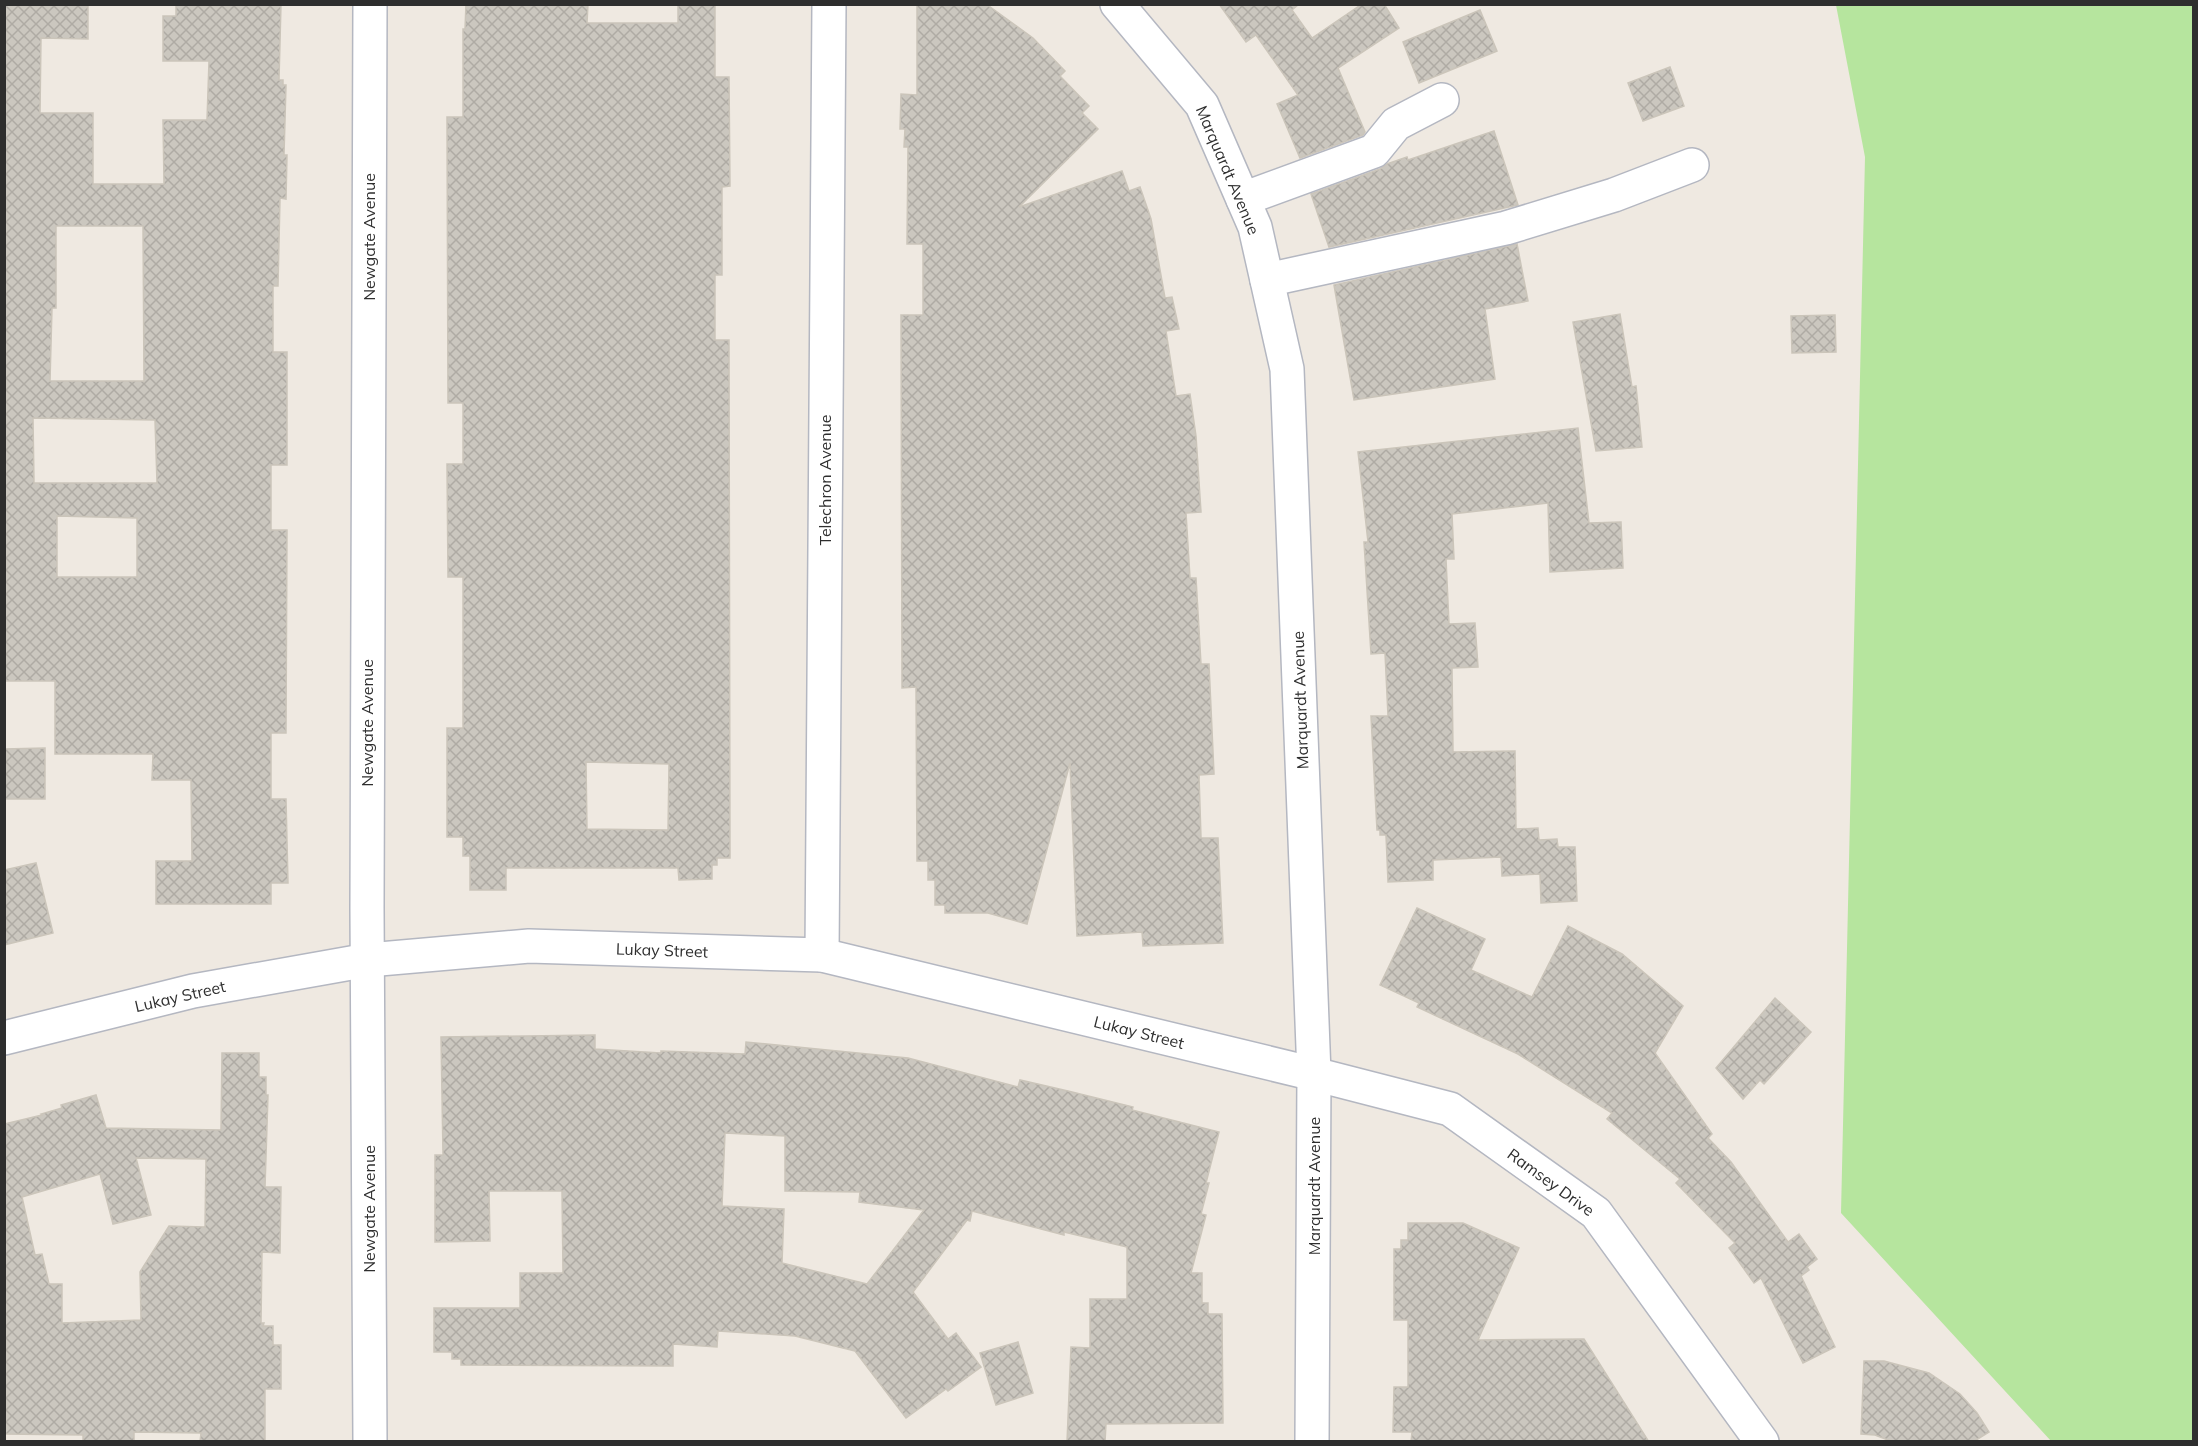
<svg xmlns="http://www.w3.org/2000/svg" width="2198" height="1446" viewBox="0 0 2198 1446" font-family="Mulish,sans-serif">
<style>
.grass{fill:#b6e59e}
.building{fill:url(#building-cross-hatch);stroke:#cbc5ba;stroke-width:1.5;fill-rule:evenodd}
.lines{fill:none;stroke-linecap:round;stroke-linejoin:round}
.minor-casing{stroke:#b4b7c1;stroke-width:36}
.minor{stroke:#fff;stroke-width:33}
.labels{text-anchor:middle;stroke-width:4.5;stroke-linejoin:round;paint-order:stroke}
.street-label{font-size:16px;fill:#2e2e2e;stroke:#fff}
</style>
<defs>
<pattern id="building-cross-hatch" width="8" height="8" patternUnits="userSpaceOnUse" patternTransform="scale(1.5)"><rect width="8" height="8" fill="#cbc7bf"/><path d="M0 0l8 8M0 8l8-8" fill="none" stroke="#afaba4"/></pattern>
</defs>
<rect width="100%" height="100%" fill="#efe9e1"/>
<polygon class="grass" points="1836,5 2193,5 2193,1441 2051,1441 1841,1213 1865,157"/>
<g class="building">
<path d="M4,4H88V39L41,38L40,113H93V184H164L163,120H207L209,61H163V16H176V4H281L279,80H283V85H286L284,155H287L286,199L280,198L278,286H273V352H287V465H271V530H287L286,733H271V799H286L288,883H271V904H156V861H192L191,780H152L153,754H55V681H4ZM56,226H143L144,381H50L52,308H56ZM33,418L155,420L157,483H34ZM57,516L137,518V577H57Z"/>
<path d="M466,4H588L587,23H678V4H715V77H729L730,186L722,187V275H715V340H729L730,858H717V865H712V879L679,880L678,868H506V890H470V856H463V837H447V728H463V577H448L447,464H463V403H448L447,117H463V29H465ZM586,762L669,764L668,830L587,829Z"/>
<polygon points="917,4 986,4 1033,38 1065,71 1060,76 1089,106 1082,113 1098,129 1019,207 1122,171 1129,191 1140,187 1151,219 1165,298 1172,297 1179,329 1166,331 1176,396 1190,394 1196,436 1201,512 1186,513 1190,578 1196,578 1201,664 1209,664 1214,774 1199,775 1201,838 1218,838 1223,943 1143,946 1142,932 1077,936 1070,763 1027,924 988,913 945,913 945,905 935,905 935,880 928,880 928,861 917,861 916,687 902,688 901,315 923,315 923,244 907,244 908,147 904,147 905,129 900,129 901,94 917,95"/>
<polygon points="1219,4 1299,4 1292,10 1312,38 1362,4 1384,4 1399,28 1338,68 1365,132 1363,135 1300,158 1277,104 1298,95 1256,35 1246,42"/>
<polygon points="1480,10 1497,51 1419,83 1403,42"/>
<polygon points="1670,67 1684,106 1643,121 1628,83"/>
<polygon points="1494,131 1518,205 1329,247 1311,194 1380,169 1387,164 1407,157 1408,160"/>
<polygon points="1517,244 1528,301 1485,309 1495,379 1354,400 1334,285"/>
<polygon points="1620,314 1632,387 1636,386 1642,447 1596,451 1573,322"/>
<polygon points="1835,315 1836,352 1792,353 1791,316"/>
<polygon points="1578,428 1589,523 1621,522 1623,568 1550,572 1548,503 1452,514 1454,559 1446,559 1449,624 1475,623 1478,667 1452,668 1453,752 1515,751 1516,829 1538,828 1539,840 1557,839 1558,847 1575,847 1577,901 1541,903 1540,874 1502,876 1501,857 1433,860 1433,880 1388,882 1386,835 1380,835 1380,830 1377,830 1371,716 1388,716 1385,653 1371,654 1364,542 1368,542 1358,452"/>
<polygon points="45,748 45,799 4,799 4,749"/>
<polygon points="36,863 53,933 4,945 4,870"/>
<polygon points="1417,908 1485,939 1471,970 1532,997 1568,926 1622,954 1683,1006 1655,1053 1712,1134 1708,1138 1731,1162 1788,1242 1799,1234 1817,1259 1807,1267 1809,1270 1801,1276 1835,1347 1803,1363 1761,1278 1754,1283 1729,1248 1735,1243 1676,1183 1680,1179 1607,1119 1612,1113 1518,1054 1417,1007 1419,1003 1380,985"/>
<polygon points="1775,998 1811,1032 1764,1084 1760,1080 1743,1099 1716,1068"/>
<path d="M595,1035V1049L661,1053V1051L745,1054L746,1042L908,1058L1018,1087L1020,1080L1068,1091L1133,1107L1132,1110L1219,1132L1206,1183H1209L1201,1214L1206,1215L1191,1273H1202V1303H1208V1314H1222L1223,1423L1106,1424L1105,1442H1067L1071,1347L1090,1348V1299H1127V1247L1064,1232V1235L972,1211L970,1221L967,1220L913,1292L948,1339L956,1333L981,1367L948,1391L946,1389L906,1418L855,1351L795,1336L718,1331L717,1347L673,1344V1366L461,1365V1359H452V1352H434V1308H520V1273H563L562,1191H489L490,1241L435,1242V1155H443L441,1037ZM725,1133L785,1136V1191L860,1192L859,1202L924,1210L867,1284L782,1263L784,1209L722,1206Z"/>
<path d="M222,1053H259V1077H266V1095H268L265,1187H281L280,1253L262,1252L261,1323H264L263,1326H273V1345H281V1389H265V1442H200L201,1433L134,1432V1442H83V1435L4,1434V1124L42,1115L41,1114L62,1108L61,1105L96,1095L106,1128L221,1130ZM136,1158L206,1159L205,1227L169,1226L140,1272L141,1320L62,1323V1284H49L42,1254L35,1255L22,1197L100,1174L113,1224L151,1215Z"/>
<polygon points="1408,1223 1463,1223 1519,1248 1478,1340 1584,1339 1649,1442 1411,1442 1412,1432 1393,1432 1394,1387 1408,1387 1408,1320 1394,1320 1394,1249 1401,1249 1401,1240 1408,1240"/>
<polygon points="1018,1342 1033,1393 996,1405 980,1353"/>
<polygon points="1864,1361 1884,1361 1929,1373 1960,1394 1977,1413 1989,1432 1973,1442 1893,1442 1875,1435 1861,1434"/>
</g>
<g class="lines">
<g class="minor-casing">
<g id="minor">
<polyline points="370,4 367,908 370,1442"/>
<polyline points="1117,4 1202,105 1255,227 1287,369 1314,1074 1312,1442"/>
<polyline points="1243,199 1374,151 1396,124 1442,100"/>
<polyline points="1267,280 1506,228 1614,195 1692,165"/>
<polyline points="822,955 829,4"/>
<polyline points="4,1038 193,991 368,960 529,946 822,955 1314,1074 1450,1109 1596,1213 1762,1442"/>
</g>
</g>
<use href="#minor" class="minor"/>
</g>
<g class="labels">
<g class="street-label">
<text transform="translate(1228 170) rotate(67)" y="6">Marquardt Avenue</text>
<text transform="translate(369 237) rotate(-90)" y="6">Newgate Avenue</text>
<text transform="translate(825 480) rotate(-90)" y="6">Telechron Avenue</text>
<text transform="translate(1300 700) rotate(-92)" y="6">Marquardt Avenue</text>
<text transform="translate(367 723) rotate(-90)" y="6">Newgate Avenue</text>
<text transform="translate(662 950) rotate(2)" y="6">Lukay Street</text>
<text transform="translate(180 996) rotate(-13)" y="6">Lukay Street</text>
<text transform="translate(1139 1032) rotate(14)" y="6">Lukay Street</text>
<text transform="translate(1551 1182) rotate(36)" y="6">Ramsey Drive</text>
<text transform="translate(1314 1186) rotate(-90)" y="6">Marquardt Avenue</text>
<text transform="translate(369 1209) rotate(-90)" y="6">Newgate Avenue</text>
</g>
</g>
<rect width="2198" height="1446" fill="none" stroke="#2e2e2e" stroke-width="12"/>
</svg>
